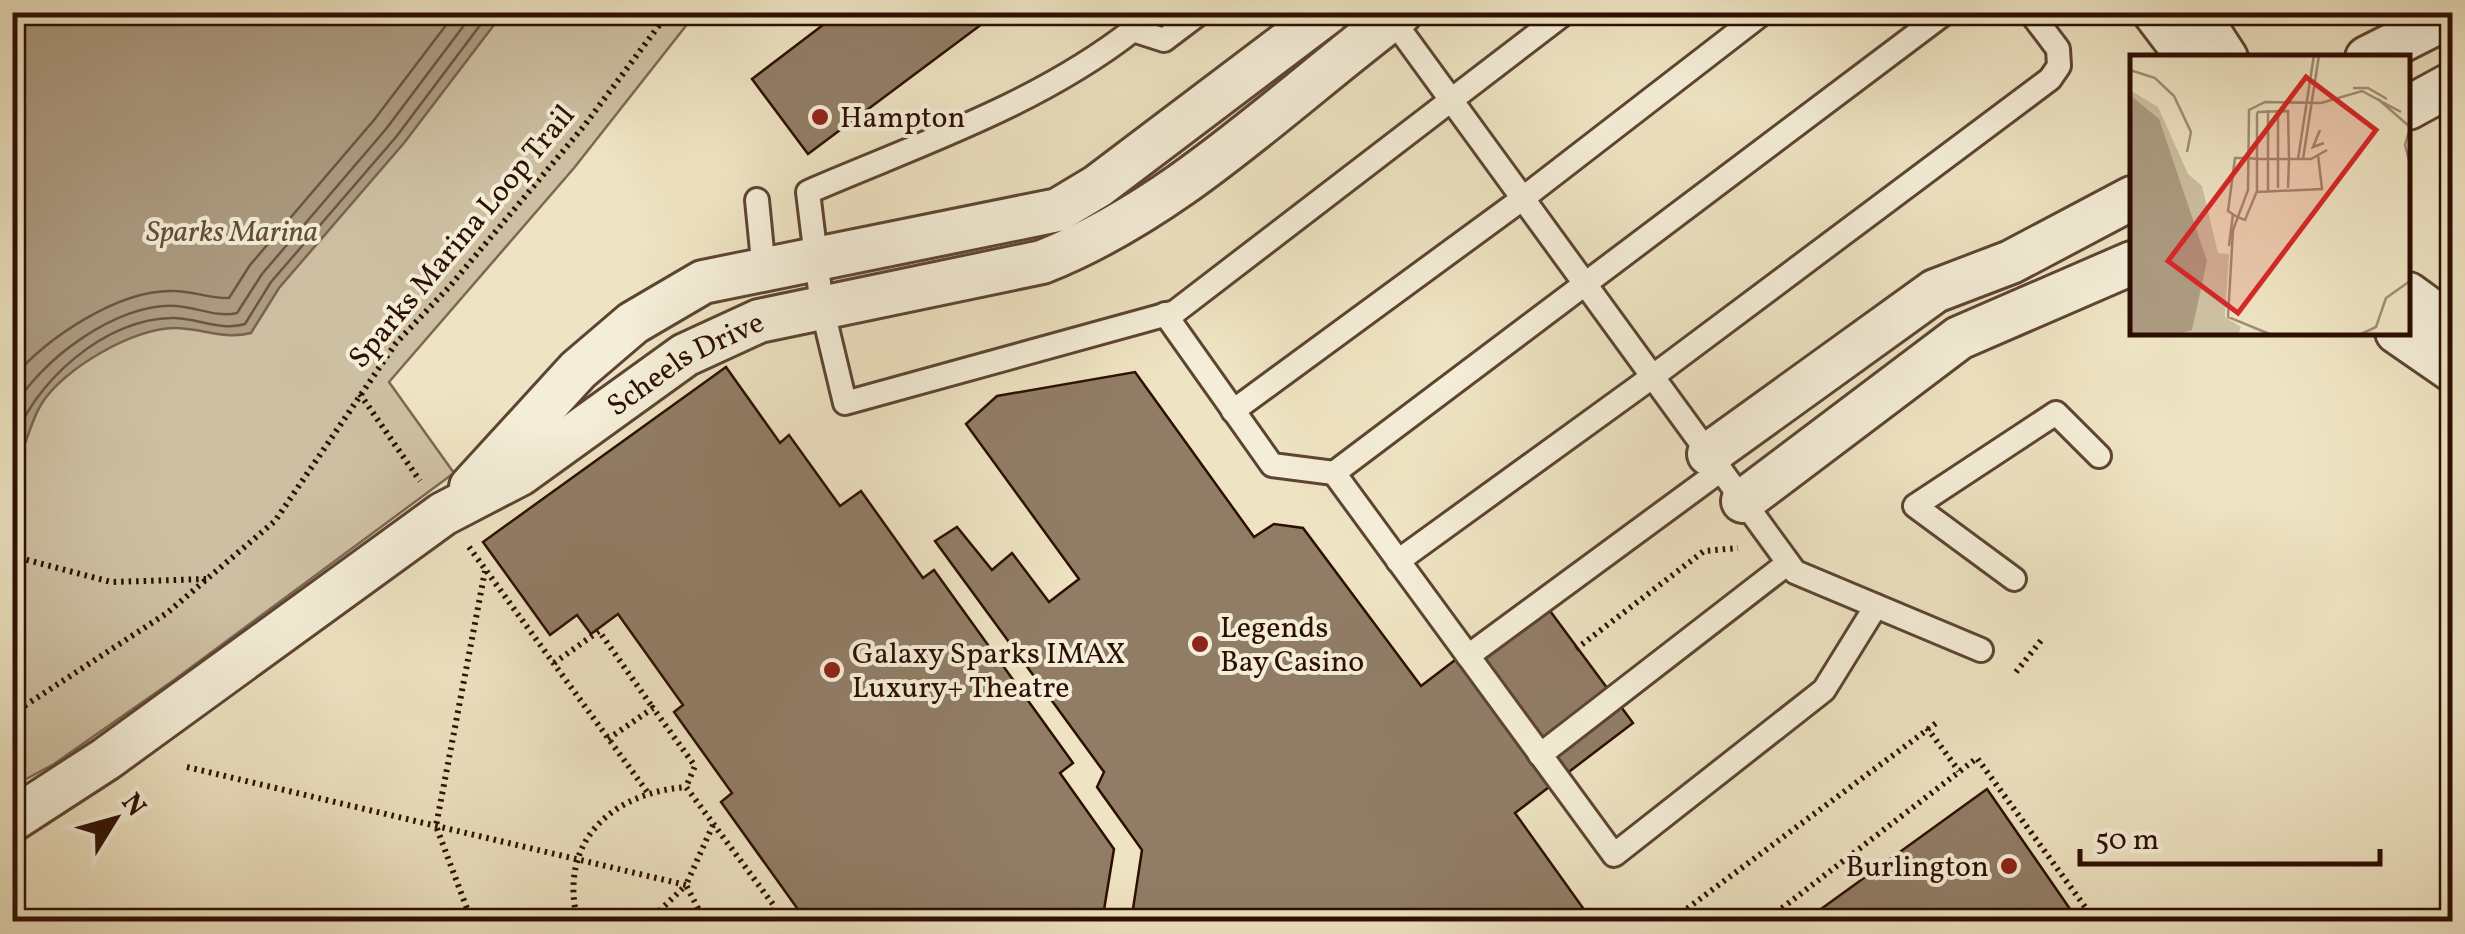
<svg xmlns="http://www.w3.org/2000/svg" width="2465" height="934" viewBox="0 0 2465 934" font-family="Vollkorn,serif">
<style>
.green{fill:#cdbfa1;stroke:#7d6752;stroke-width:2.5}
.water{fill:#ac9b81;stroke:#79634e;stroke-width:2.5}
.lines{fill:none;stroke-linecap:round;stroke-linejoin:round}
.shore{stroke:#6c5542;stroke-width:2.5}
.building{fill:#917d66;stroke:#2d0f02;stroke-width:2.5}
.service-casing{stroke:#5d4432;stroke-width:28}
.minor-casing{stroke:#5d4432;stroke-width:48}
.path{stroke:#2d0f02;stroke-width:6;stroke-dasharray:2.5 5;stroke-linecap:butt}
.service{stroke:#f4edd7;stroke-width:22}
.minor{stroke:#f4edd7;stroke-width:42}
.poi-dot{fill:#8f2418;stroke:#f4edd7;stroke-width:4}
.labels{text-anchor:middle;stroke-width:8;stroke-linejoin:round;paint-order:stroke}
.poi-label{font-size:30px;fill:#2d0f02;stroke:#f4edd7;text-anchor:start}
.park-label{font-size:30px;font-style:italic;fill:#654d3a;stroke:#f4edd7}
.street-label{font-size:30px;fill:#2d0f02;stroke:#f4edd7}
.inset-road{fill:none;stroke:#a18e75;stroke-width:2.5}
.view{fill:#d62828;fill-opacity:0.15;stroke:#d62828;stroke-width:5}
.inset-edge{fill:none;stroke:#2d0f02;stroke-width:5}
</style>
<rect width="100%" height="100%" fill="#eee3c2"/>
<filter id="stains"><feTurbulence type="fractalNoise" baseFrequency=".002" numOctaves="4"/><feColorMatrix values="0 0 0 0 .2 0 0 0 0 .09 0 0 0 0 .02 0 0 0 .5 -.17"/></filter>
<radialGradient id="worn" r=".72"><stop offset=".6" stop-color="#630" stop-opacity="0"/><stop offset="1" stop-color="#630" stop-opacity=".3"/></radialGradient>
<polygon class="green" points="13,13 696,13 574,168 389,382 454,473 174,680 54,764 13,786"/>
<path class="water" d="M13,12H503V13L404,143L279,288L251,333C223,340 202,328 174,328C134,328 63,369 42,403C29,423 27,449 13,466Z"/>
<g class="lines">
<g class="shore">
<path d="M12,379C46,338 119,289 174,291C193,291 211,299 229,298L250,265L374,120L456,12"/>
<path d="M12,410C39,361 117,302 176,306C196,307 218,318 237,313L262,274L386,129L474,12"/>
<path d="M12,447C30,384 107,316 175,318C200,319 221,331 245,324L271,282L396,137L490,12"/>
</g>
</g>
<g class="building">
<polygon points="840,12 998,12 808,154 752,79"/>
<polygon points="726,367 780,443 789,435 840,506 861,491 923,578 934,570 1073,763 1060,773 1114,849 1102,922 807,922 721,802 732,793 674,712 683,705 618,614 591,634 577,615 550,635 483,542"/>
<polygon points="1135,372 1254,537 1274,524 1303,528 1421,686 1539,596 1633,723 1515,813 1593,922 1131,922 1142,850 1097,787 1104,772 935,541 957,527 992,570 1012,553 1049,602 1079,579 966,424 997,396"/>
<polygon points="1987,789 2079,922 1803,922"/>
</g>
<g class="lines">
<g class="service-casing">
<g id="service">
<path d="M1201,12L1164,40L1133,30C1037,105 919,144 808,192L822,307L845,403L1175,312L1566,12"/>
<polyline points="1387,12 1795,572 1981,650"/>
<polyline points="757,200 764,271"/>
<polyline points="1165,314 1272,465 1334,473 1614,855 1824,690 1876,606"/>
<polyline points="1233,411 1522,199 1764,12"/>
<polyline points="1334,473 1946,12"/>
<polyline points="1398,561 1652,377 2050,79 2059,66 2058,49 2030,12"/>
<polyline points="2014,579 1915,506 2056,413 2099,456"/>
<polyline points="1468,656 1721,470"/>
<polyline points="1540,755 1788,563"/>
</g>
</g>
<g class="minor-casing">
<g id="minor">
<polyline points="2154,12 2189,58"/>
<polyline points="2196,12 2226,58"/>
<polyline points="2367,58 2452,15"/>
<polyline points="2408,108 2452,84"/>
<polyline points="2408,294 2452,326"/>
<polyline points="2397,332 2452,370"/>
<polyline points="1709,454 1935,291 2011,262 2132,198"/>
<polyline points="471,487 578,370 633,323 703,282 1058,210 1098,186 1328,12"/>
<polyline points="1743,501 1959,338 2132,263"/>
<path id="s1" d="M12,820L106,759L443,514L520,474L685,355L759,321L1042,262C1178,208 1285,99 1401,12"/>
</g>
</g>
<g class="path">
<polyline points="360,394 420,481"/>
<polyline points="469,547 648,793"/>
<polyline points="12,556 111,582 207,579"/>
<polyline points="1576,649 1704,551 1738,548"/>
<polyline points="554,663 599,631 653,708"/>
<polyline points="2016,672 2043,638"/>
<polyline points="12,714 167,613 275,521 396,343 450,286 584,126 669,12"/>
<polyline points="1927,728 1959,771"/>
<polyline points="608,739 653,708 695,766 686,787"/>
<polyline points="187,767 686,885 648,922"/>
<polyline points="472,922 436,826 485,571"/>
<path d="M578,922C557,842 611,793 686,787L775,907L772,922"/>
<polyline points="705,922 686,885 713,825"/>
<polyline points="1669,922 1939,721"/>
<polyline points="1764,922 1977,758 2096,922"/>
</g>
<use href="#service" class="service"/>
<use href="#minor" class="minor"/>
</g>
<g class="poi-dot">
<circle cx="820" cy="117" r="10"/>
<circle cx="1200" cy="644" r="10"/>
<circle cx="832" cy="670" r="10"/>
<circle cx="2009" cy="866" r="10"/>
</g>
<g class="labels">
<g class="poi-label">
<text x="840" y="127">Hampton</text>
<text x="1220" y="637">Legends<tspan x="1220" dy="34">Bay Casino</tspan></text>
<text x="852" y="663">Galaxy Sparks IMAX<tspan x="852" dy="34">Luxury+ Theatre</tspan></text>
<text x="1989" y="876" text-anchor="end">Burlington</text>
</g>
<g class="park-label">
<text x="232" y="241">Sparks Marina</text>
</g>
<g class="street-label">
<text transform="translate(461 236) rotate(-50)" y="10">Sparks Marina Loop Trail</text>
<text dy="10" stroke="none"><textPath href="#s1" startOffset="815">Scheels Drive</textPath></text>
</g>
</g>
<g transform="translate(2130 55)">
<rect width="280" height="280" fill="#eee3c2"/>
<path d="M0,35L28,52L58,119L72,131L88,198L99,199L95,262L111,272L108,280H0Z" fill="#cdbfa1"/>
<path d="M1,41L29,64L77,206L62,275L45,280H0Z" fill="#ac9b81"/>
<path class="inset-road" d="M0,15L25,23L44,41L61,77L57,97M223,33H238L257,44M248,44L280,72M138,55V137M280,73L275,90L280,109M190,75L183,92L194,88M168,104L184,0M173,104L189,0M148,133V55M158,133L159,104L158,56L128,57L127,59V136L115,165L107,162L98,156L105,103H118L127,104H181L197,95M127,137L192,134L188,100M99,191L103,159M142,280L98,262L103,175L118,135L119,55L135,47L191,48L232,36L271,57M229,280L246,272L256,243L280,226"/>
<path class="view" d="M176,22L246,75L108,258L38,206Z"/>
<rect width="280" height="280" class="inset-edge"/>
</g>
<rect width="2465" height="934" fill="none" stroke="#eee3c2" stroke-width="50"/>
<rect x="15" y="15" width="2435" height="904" fill="none" stroke="#2d0f02" stroke-width="5"/>
<rect x="25" y="25" width="2415" height="884" fill="none" stroke="#2d0f02" stroke-width="2.5"/>
<g transform="translate(115 819) rotate(53)" stroke="#f4edd7" stroke-width="8" paint-order="stroke">
<path d="M0-8L18 38L0 25L-18 38Z" fill="#2d0f02"/>
<text y="-15" font-size="28" font-weight="bold" text-anchor="middle" fill="#2d0f02">N</text>
</g>
<path d="M2080 849v15h300v-15" fill="none" stroke="#2d0f02" stroke-width="5"/>
<text x="2095" y="849" font-size="30" fill="#2d0f02" stroke="#f4edd7" stroke-width="8" paint-order="stroke">50 m</text>
<rect width="100%" height="100%" filter="url(#stains)"/>
<rect width="100%" height="100%" fill="url(#worn)"/>
</svg>
